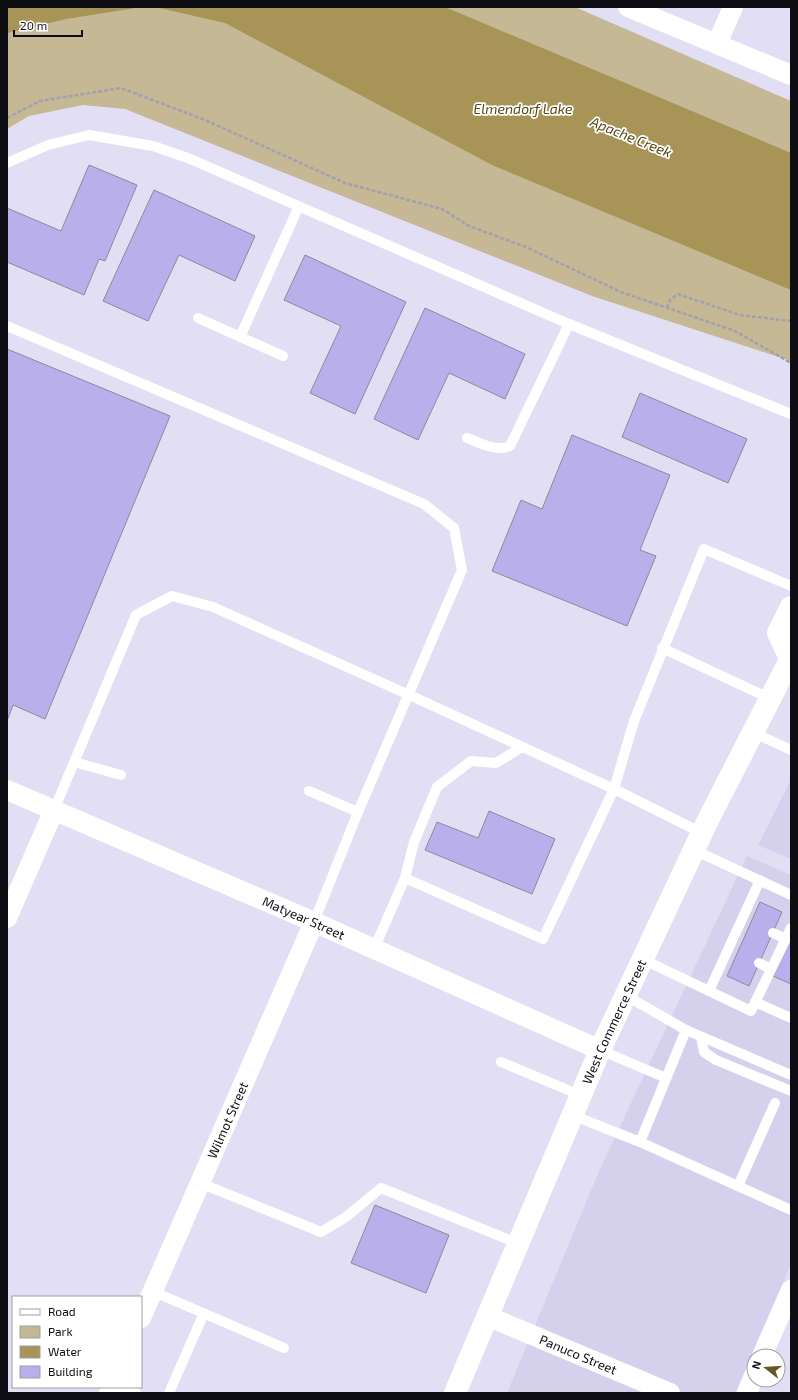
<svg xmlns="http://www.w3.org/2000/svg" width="798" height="1400" viewBox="0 0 798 1400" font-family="'Exo 2',sans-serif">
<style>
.built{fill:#d5d1ed}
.green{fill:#c4b994}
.water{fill:#a79456}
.building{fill:#b9afeb;stroke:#8c8a9c}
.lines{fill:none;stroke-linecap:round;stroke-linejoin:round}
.path{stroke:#a2a0b0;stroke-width:2.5;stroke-dasharray:4 2;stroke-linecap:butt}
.lane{stroke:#fff;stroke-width:10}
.street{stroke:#fff;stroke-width:20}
.primary{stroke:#fff;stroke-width:22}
.labels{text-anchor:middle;stroke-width:3.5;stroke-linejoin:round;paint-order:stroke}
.street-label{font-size:13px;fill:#0e0d13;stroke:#fff}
.water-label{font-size:14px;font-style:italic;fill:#564817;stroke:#fff}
</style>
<rect width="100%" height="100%" fill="#e2dff4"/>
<g class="built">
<polygon points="791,779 791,859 758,845"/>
<polygon points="747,856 791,875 791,1264 735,1393 507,1393 599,1171"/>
</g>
<polygon class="green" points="7,7 575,7 791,101 791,361 592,296 125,109 83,105 29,116 7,129"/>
<g class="water">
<polygon points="7,7 142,7 66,19 7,33"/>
<polygon points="155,7 445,7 791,153 791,290 492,165 225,23"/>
</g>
<g class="building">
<polygon points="89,165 137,185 105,261 99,259 84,295 7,262 7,208 61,231"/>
<polygon points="154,190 255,236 235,281 179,255 148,321 103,301"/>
<polygon points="305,255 406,302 355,414 310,393 341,326 284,300"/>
<polygon points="425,308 525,354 505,399 449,373 418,440 374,419"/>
<polygon points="7,349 170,416 45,719 13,705 7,721"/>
<polygon points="640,393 747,439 728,483 622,437"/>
<polygon points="572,435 670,475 640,550 656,556 627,626 492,571 521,500 542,509"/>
<polygon points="489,811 555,839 532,894 425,850 437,822 478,838"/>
<polygon points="760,902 782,912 749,986 727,976"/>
<polygon points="791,936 791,984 773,976"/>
<polygon points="375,1205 449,1235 426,1293 351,1263"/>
</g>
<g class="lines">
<g class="path">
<polyline points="7,118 40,101 121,88 205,120 345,183 442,209 469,226 526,247 621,292 735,331 791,363"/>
<polyline points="667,308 670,300 678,294 740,315 791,321"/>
</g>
<g class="lane">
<polyline points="7,163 48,145 89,135 153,146 188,158 569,324 791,414"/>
<polyline points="198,318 283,356"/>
<polyline points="7,326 424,504 454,528 462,570 358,812 314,922"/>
<polyline points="240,337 299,206"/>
<path d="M467,438C481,443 496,452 510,446L569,324"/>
<polyline points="662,648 769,698"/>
<polyline points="752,732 791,750"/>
<polyline points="74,762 121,775"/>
<polyline points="309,791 358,812"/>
<polyline points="54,810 136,615 172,596 213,607 416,698 614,789 702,833"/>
<polyline points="694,850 791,895"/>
<polyline points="405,878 414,842 437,787 471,761 496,763 522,747"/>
<polyline points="773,933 786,939"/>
<polyline points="374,949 405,878 543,939 614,789 634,721 704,549 791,586"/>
<polyline points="642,959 751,1011 791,928"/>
<polyline points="759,963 771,969"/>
<polyline points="709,991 760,880"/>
<polyline points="755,1002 791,1018"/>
<polyline points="686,1030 791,1075"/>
<polyline points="701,1037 704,1052 716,1060 791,1091"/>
<polyline points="600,1050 666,1078"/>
<polyline points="501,1062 580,1095"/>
<polyline points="572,1115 640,1142 686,1030 625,995"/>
<polyline points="640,1142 791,1210"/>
<polyline points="200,1183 321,1232 346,1217 381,1188 517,1243"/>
<polyline points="738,1186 775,1103"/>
<polyline points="152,1291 284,1348"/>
<polyline points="121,1387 136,1393"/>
<polyline points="169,1393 204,1313"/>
</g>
<g class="street">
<polyline points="628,7 791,75"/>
<polyline points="717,44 733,7"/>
<path id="s1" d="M7,790L314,922L600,1050"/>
<polyline points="7,918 54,810"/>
<path id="s2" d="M487,1316L670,1393"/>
<path id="s3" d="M141,1318L314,922"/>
<polyline points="762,1356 791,1290"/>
<polyline points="109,1393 112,1387"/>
<polyline points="747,1393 754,1376"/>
</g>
<g class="primary">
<polyline points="790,658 778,633 791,607"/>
<path id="s4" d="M455,1393L600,1050L707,822L791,658"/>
</g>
</g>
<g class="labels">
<g class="street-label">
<text dy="5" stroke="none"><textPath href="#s1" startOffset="323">Matyear Street</textPath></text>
<text dy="5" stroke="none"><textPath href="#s4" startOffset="404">West Commerce Street</textPath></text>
<text dy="5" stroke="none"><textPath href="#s3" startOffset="216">Wilmot Street</textPath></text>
<text dy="5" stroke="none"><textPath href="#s2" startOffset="99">Panuco Street</textPath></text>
</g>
<g class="water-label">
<text x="523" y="114">Elmendorf Lake</text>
<text transform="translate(631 137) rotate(22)" y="5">Apache Creek</text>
</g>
</g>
<rect width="798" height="1400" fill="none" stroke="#0e0d13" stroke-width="16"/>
<rect x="12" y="1296" width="130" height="92" fill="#ffffff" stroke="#9f9ea1"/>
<rect x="20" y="1309" width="20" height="6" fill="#ffffff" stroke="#9f9ea1"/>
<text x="48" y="1316" font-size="12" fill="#0e0d13">Road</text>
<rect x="20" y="1326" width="20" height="12" fill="#c4b994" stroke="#9f9ea1"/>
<text x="48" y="1336" font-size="12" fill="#0e0d13">Park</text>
<rect x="20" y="1346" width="20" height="12" fill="#a79456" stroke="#9f9ea1"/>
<text x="48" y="1356" font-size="12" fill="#0e0d13">Water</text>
<rect x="20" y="1366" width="20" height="12" fill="#b9afeb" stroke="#9f9ea1"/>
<text x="48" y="1376" font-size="12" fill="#0e0d13">Building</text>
<g transform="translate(766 1368) rotate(287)"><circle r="19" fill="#ffffff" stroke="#9f9ea1"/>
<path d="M0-3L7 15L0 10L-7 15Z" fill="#665724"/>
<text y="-6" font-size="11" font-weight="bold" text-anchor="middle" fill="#0e0d13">N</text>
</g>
<path d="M14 30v6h68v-6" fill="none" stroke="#0e0d13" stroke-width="2"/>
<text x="20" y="30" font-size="12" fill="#0e0d13" stroke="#ffffff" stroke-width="3" paint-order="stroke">20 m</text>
</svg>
